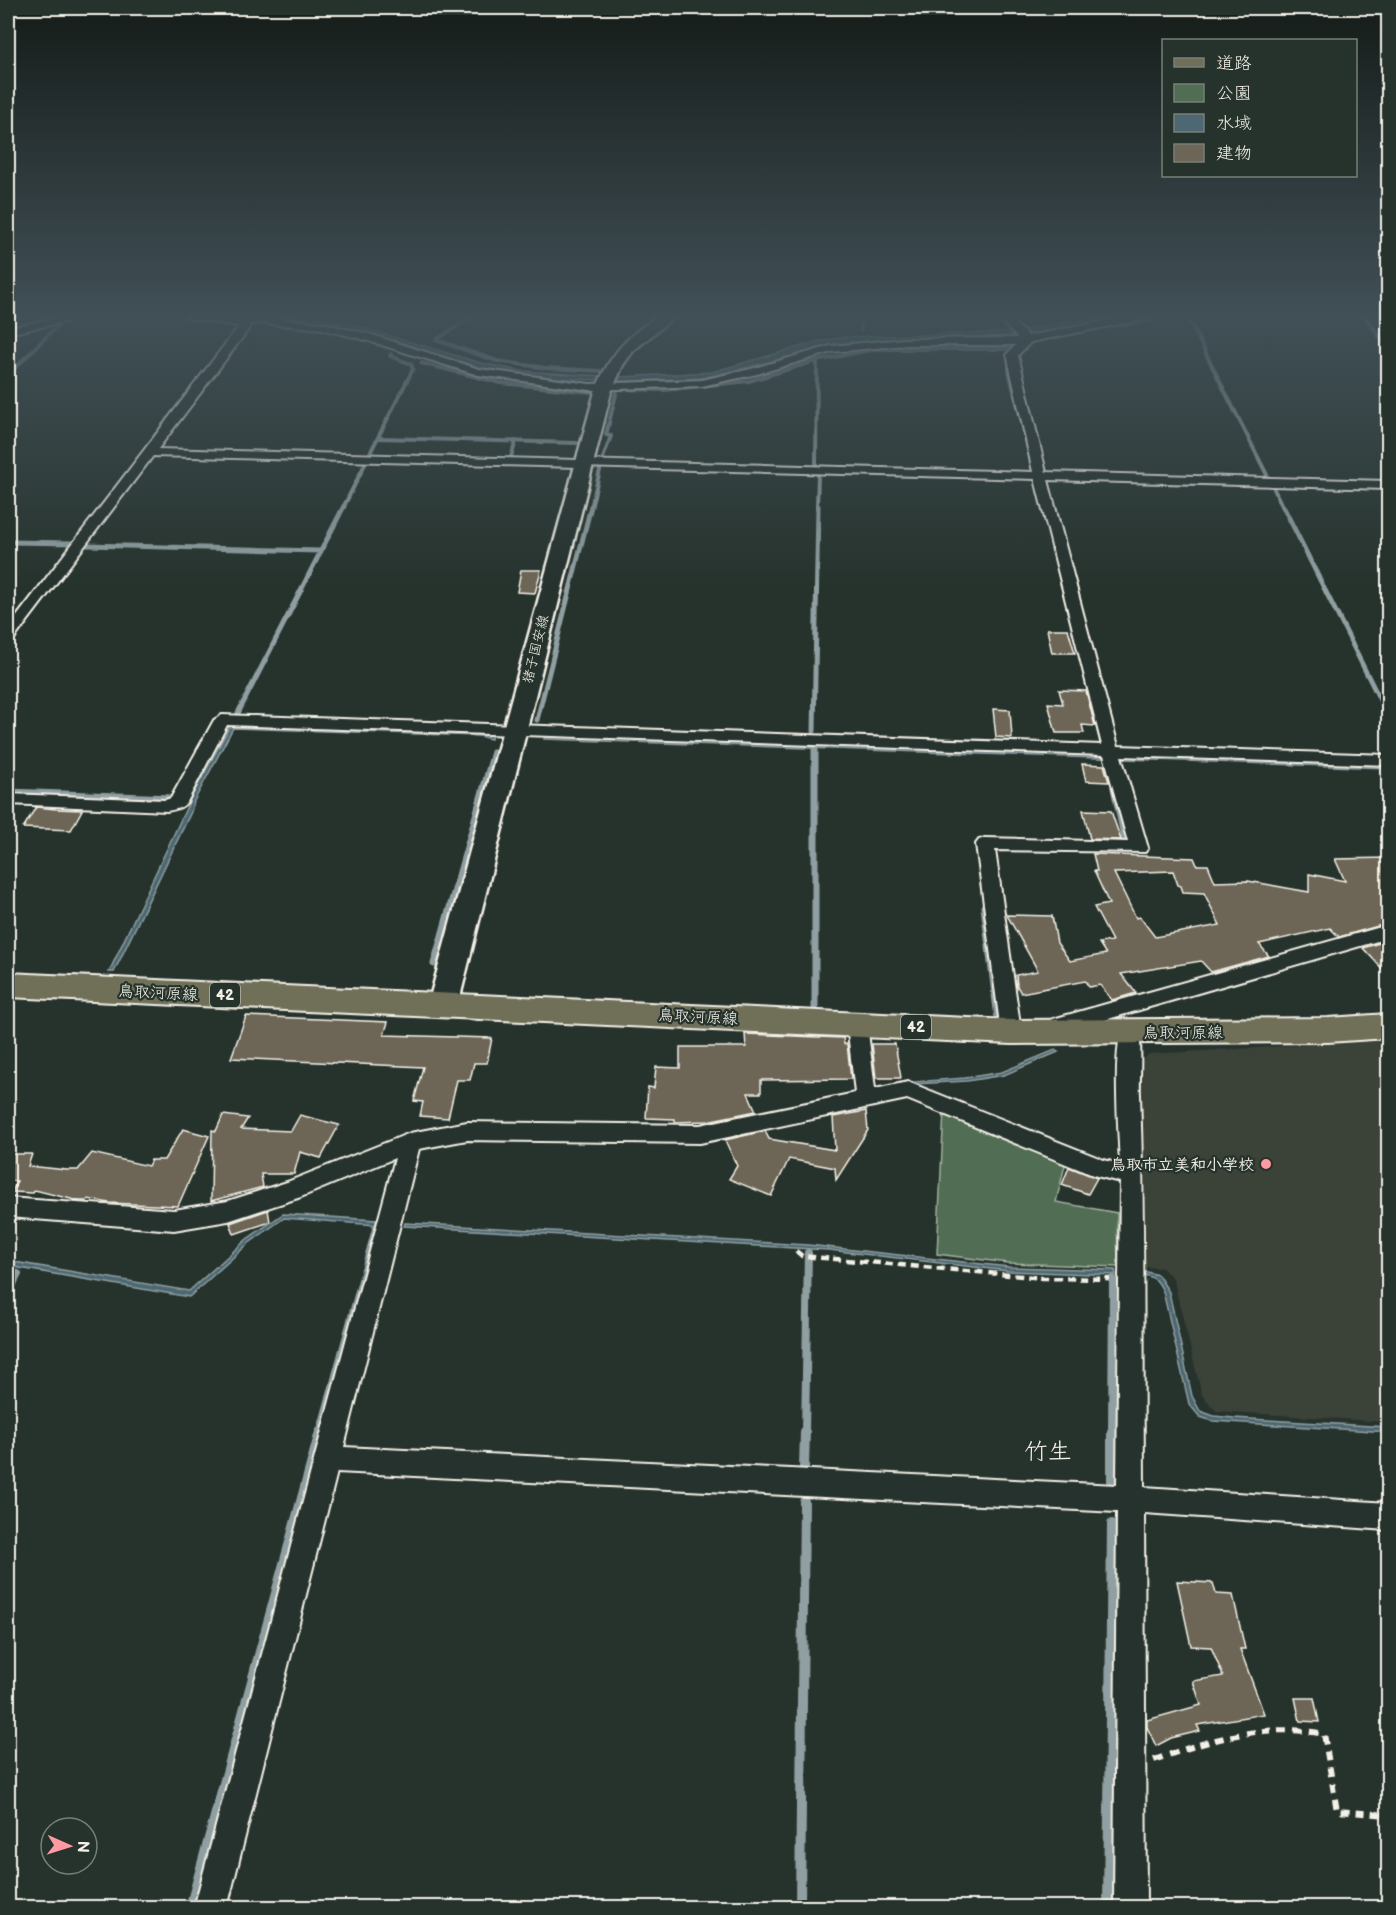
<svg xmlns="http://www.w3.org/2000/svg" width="1396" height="1915" viewBox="0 0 1396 1915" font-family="'Balsamiq Sans','Klee One',sans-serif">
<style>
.built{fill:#3b4239}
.green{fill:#516e55;stroke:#a2b09e;stroke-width:1.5}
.water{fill:#4d6872;stroke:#909fa1;stroke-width:1.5}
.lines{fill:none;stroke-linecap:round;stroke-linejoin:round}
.stream-far4{stroke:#909fa1;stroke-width:4}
.stream-far3{stroke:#909fa1;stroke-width:5}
.stream-far2{stroke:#909fa1;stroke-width:7}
.stream-far1{stroke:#909fa1;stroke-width:8}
.stream{stroke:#909fa1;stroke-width:10}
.building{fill:#6d6656;stroke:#f4f1e8;stroke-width:1.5;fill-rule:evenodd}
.minor-casing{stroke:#f4f1e8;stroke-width:4}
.secondary-casing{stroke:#f4f1e8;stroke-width:5}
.primary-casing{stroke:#f4f1e8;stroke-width:4}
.path-far1{stroke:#f4f1e8;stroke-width:4.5;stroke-dasharray:8 5;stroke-linecap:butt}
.path{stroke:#f4f1e8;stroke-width:6;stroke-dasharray:9 7;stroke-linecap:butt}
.minor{fill:#26332d;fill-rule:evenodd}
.secondary{fill:#26332d;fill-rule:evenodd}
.primary{fill:#706f59;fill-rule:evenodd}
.poi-dot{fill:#ff9aa2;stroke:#26332d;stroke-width:2}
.labels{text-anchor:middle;stroke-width:4.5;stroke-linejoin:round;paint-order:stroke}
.far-street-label{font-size:14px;fill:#f4f1e8;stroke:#26332d}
.shield{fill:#26332d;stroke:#b6b8b0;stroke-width:1.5}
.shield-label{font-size:15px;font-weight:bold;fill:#f4f1e8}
.street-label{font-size:16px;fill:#f4f1e8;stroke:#26332d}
.poi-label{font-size:16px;font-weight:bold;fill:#f4f1e8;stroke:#26332d;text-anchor:end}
.near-quarter-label{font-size:24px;fill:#f4f1e8;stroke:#26332d}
</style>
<rect width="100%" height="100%" fill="#26332d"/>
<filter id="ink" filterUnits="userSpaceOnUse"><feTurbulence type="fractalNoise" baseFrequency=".0167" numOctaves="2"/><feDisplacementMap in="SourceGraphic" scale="12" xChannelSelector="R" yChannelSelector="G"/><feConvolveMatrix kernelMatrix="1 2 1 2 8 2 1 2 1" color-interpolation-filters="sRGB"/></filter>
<g filter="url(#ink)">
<polygon class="built" points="1388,1040 1388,1422 1216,1411 1202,1395 1173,1278 1162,1268 1144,1267 1142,1061 1149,1054"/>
<polygon class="green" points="944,1110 1066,1161 1056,1202 1117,1213 1118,1267 1008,1263 937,1254"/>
<g class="water">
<polygon points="259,316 299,316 351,324 477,362 521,371 621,377 712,372 816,342 845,337 1012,332 1099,316 1123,316 1026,335 852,342 700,378 630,381 539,378 501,373 474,367 347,328"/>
<polygon points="231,724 492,733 491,739 479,736 233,728 194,801 191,812 114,972 109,972 190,800"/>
<polygon points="545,735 1388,765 1388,768 544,739"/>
<polygon points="1055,1050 1058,1052 1004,1075 967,1081 915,1084 913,1082 965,1078 1002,1072"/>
<polygon points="283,1214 376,1220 376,1225 284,1218 248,1244 189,1297 8,1266 8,1261 189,1291 247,1239"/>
<polygon points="405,1223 808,1245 1009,1267 1115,1270 1116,1275 1008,1271 829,1250 404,1226"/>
<path d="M1143,1271L1158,1275L1169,1292L1192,1396L1200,1411L1214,1416L1234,1418L1388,1427V1432L1213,1421L1200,1417L1189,1404L1163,1291C1158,1281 1156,1278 1144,1275Z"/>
</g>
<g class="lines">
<g class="stream-far4">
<polyline points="473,316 436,340 497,361 546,368 601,371"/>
<polyline points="861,316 861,330"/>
<polyline points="1187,316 1269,479"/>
<polyline points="1364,316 1388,349"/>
<polyline points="1117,324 1127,325 1169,316"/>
<polyline points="421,363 501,383 592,392"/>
<polyline points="8,375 61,322"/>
<polyline points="617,389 664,390 749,381 816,361 875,349 1009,349 1009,371 1026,440"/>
<polyline points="379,438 577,443"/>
<polyline points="369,455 413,369 411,364 390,356 391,354"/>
<polyline points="510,460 516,441"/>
<polyline points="602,461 611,436 606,435 617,390"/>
<polyline points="816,465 817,363"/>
<polyline points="1274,489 1283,508"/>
<polyline points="343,508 365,464"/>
<polyline points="591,508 600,470"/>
<polyline points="817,508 818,475"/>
</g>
<g class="stream-far3">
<polyline points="1283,506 1388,716"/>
<polyline points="8,542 74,543"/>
<polyline points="86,545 320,551"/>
<polyline points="1090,695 1102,744"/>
<polyline points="238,713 344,506"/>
<polyline points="537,720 591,506"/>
<polyline points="814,731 818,506"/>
</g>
<g class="stream-far2">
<polyline points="815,748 815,1014 821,1014"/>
<polyline points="1114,788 1126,845 1120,846"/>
<polyline points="8,792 172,798"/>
<polyline points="984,907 998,1018"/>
<polyline points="434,964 494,752"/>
</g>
<g class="stream-far1">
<polyline points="8,1294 18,1274"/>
<polyline points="320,1434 376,1229"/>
<polyline points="805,1434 808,1253"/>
<polyline points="1112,1434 1113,1279"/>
</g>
<g class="stream">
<polyline points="804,1468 805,1432"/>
<polyline points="1112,1482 1112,1432"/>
<polyline points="190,1908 320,1432"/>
<polyline points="800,1908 804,1501"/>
<polyline points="1108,1908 1112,1524"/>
</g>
</g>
<g class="building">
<polygon points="521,570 541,570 535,593 517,592"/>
<polygon points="1047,629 1068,629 1075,653 1052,653"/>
<polygon points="1059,690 1086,691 1095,726 1082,725 1084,733 1056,733 1048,703 1063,704"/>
<polygon points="993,709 1010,710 1012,738 996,737"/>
<polygon points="1082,764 1104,765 1109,782 1086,781"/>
<polygon points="36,807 56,809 82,810 71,830 23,828"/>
<polygon points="1083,810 1111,811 1121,840 1090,839"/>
<path d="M1093,854L1194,858L1197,865H1208L1215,882L1248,881L1309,892V874L1345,881L1335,859L1389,858V923L1339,937L1330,928L1259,944L1269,956L1211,972L1201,961L1121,974L1136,993L1112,1000L1100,985L1089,987L1085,981L1021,993L1017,986L1016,975L1038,971L1007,915L1052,916L1057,943L1070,961L1106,954L1099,943L1112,941L1094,907L1109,904L1094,871H1097ZM1173,871L1178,885L1181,886L1183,892L1204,893L1220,925L1155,937L1140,917L1136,918L1114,873Z"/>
<polygon points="1389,940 1389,976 1363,948"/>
<polygon points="246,1016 388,1022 384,1035 492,1038 487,1063 474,1063 470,1080 457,1080 448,1118 420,1116 423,1102 414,1101 423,1067 231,1058"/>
<polygon points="745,1034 843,1038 844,1044 847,1044 851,1079 761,1080 761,1093 748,1093 756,1111 707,1121 675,1122 675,1119 646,1118 648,1087 654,1088 656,1067 680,1068 680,1047 746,1047"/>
<polygon points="872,1044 895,1044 901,1078 876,1078"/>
<polygon points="866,1111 868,1130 836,1180 835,1168 789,1159 771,1196 729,1179 737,1166 725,1140 765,1131 769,1139 835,1150 833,1117"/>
<polygon points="223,1115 248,1118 241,1129 291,1131 300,1115 339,1125 321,1158 300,1152 294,1174 261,1174 263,1187 211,1201 212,1130 216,1131"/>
<polygon points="183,1129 209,1136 178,1206 109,1203 88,1199 87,1201 79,1201 35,1190 33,1193 12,1192 17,1181 8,1181 8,1154 32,1154 28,1166 67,1170 78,1170 92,1153 148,1166 151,1160 164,1160"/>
<polygon points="1069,1167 1097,1178 1088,1194 1062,1185"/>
<polygon points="268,1210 270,1222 234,1234 230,1223"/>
<polygon points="1177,1581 1213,1583 1216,1594 1233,1595 1245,1649 1240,1649 1264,1714 1197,1725 1200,1731 1171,1738 1156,1746 1147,1727 1147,1720 1201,1705 1193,1681 1223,1676 1211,1647 1191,1646"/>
<polygon points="1295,1698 1314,1698 1319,1722 1300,1721"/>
</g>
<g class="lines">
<g class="minor-casing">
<g id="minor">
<polygon points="63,316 82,316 77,319 8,334 8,328"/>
<path d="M187,316L263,317L321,323L369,334L479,369L590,384L702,380L751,369L831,346L905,339L1018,338L1005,325L1004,316H1014L1015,324L1029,336L1129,316H1150L1145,319L1031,342L1018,355L1046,472L1388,481V489L1048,480L1118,746L1388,755V765L1121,756L1148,848L1145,852L995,850L1021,1032L1018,1037L1011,1040L1004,1037L1001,1032L976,844L979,840L985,838L1128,842L1104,755L227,725L187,802C183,808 174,810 167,811L8,804V794L165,800L171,798L214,720L222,715L1102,745L1035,479L153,456L13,640L8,641V628L239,326L192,319ZM263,323L321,329L362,339L478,375L590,390L702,386L757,374L832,352L905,345H1016L1007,354L1033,472L158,449L248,330L250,324Z"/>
<polygon points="1367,316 1377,316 1388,331 1388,341 1384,340"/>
<polygon points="1388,925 1388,938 1053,1035 1046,1032 1043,1027 1046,1022 1053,1019"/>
<path d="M857,1016L864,1019L867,1024L875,1089L908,1082L1104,1160L1120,1164C1119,1137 1112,1047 1123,1028L1130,1025L1137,1028C1143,1037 1139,1081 1140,1095C1145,1225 1143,1356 1144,1487L1388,1503V1530L1144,1513L1146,1908H1114L1117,1512L337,1472L227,1908H194L395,1158L301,1197L228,1221L174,1230L8,1217V1198L174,1210L228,1201L287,1182L410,1133L467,1122L700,1125L855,1093L847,1024L850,1019ZM907,1099L1093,1175L1120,1182L1117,1485L344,1447L419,1149L467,1140L700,1143Z"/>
</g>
</g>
<g class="secondary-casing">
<path id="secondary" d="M657,316H675L633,351L623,365L611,392L458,1005L453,1013L443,1016L433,1013L428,1005L595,392C609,355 625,339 657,316Z"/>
</g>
<g class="primary-casing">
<polygon id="primary" points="8,973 1011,1020 1328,1018 1388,1014 1388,1038 1328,1042 1011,1044 8,997"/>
</g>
<polyline class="path-far1" points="796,1251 802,1256 1043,1278 1110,1279"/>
<path class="path" d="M1154,1760C1210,1740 1264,1722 1324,1734L1337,1811L1388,1815"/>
<use href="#minor" class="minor"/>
<use href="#secondary" class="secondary"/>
<use href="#primary" class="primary"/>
</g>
</g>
<linearGradient id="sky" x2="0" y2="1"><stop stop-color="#151c19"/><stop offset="0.54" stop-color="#415057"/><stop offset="1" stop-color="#415057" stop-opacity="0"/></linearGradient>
<rect width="1396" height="584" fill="url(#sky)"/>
<circle class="poi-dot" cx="1266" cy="1164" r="6"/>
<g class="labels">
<g class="far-street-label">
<text transform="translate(535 649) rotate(-76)" y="5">猪子国安線</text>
</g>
<g class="shield">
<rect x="210" y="983" width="30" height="24" rx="4.5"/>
<rect x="901" y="1015" width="30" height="24" rx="4.5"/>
</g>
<g class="shield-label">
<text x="225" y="1000">42</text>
<text x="916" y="1032">42</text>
</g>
<g class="street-label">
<text transform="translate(158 992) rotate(3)" y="6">鳥取河原線</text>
<text transform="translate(698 1016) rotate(3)" y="6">鳥取河原線</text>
<text x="1183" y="1038">鳥取河原線</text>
</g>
<g class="poi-label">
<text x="1254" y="1170">鳥取市立美和小学校</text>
</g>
<g class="near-quarter-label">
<text x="1048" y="1459">竹生</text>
</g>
</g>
<rect width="1396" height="1915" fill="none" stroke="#26332d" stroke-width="30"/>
<rect x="15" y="15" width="1366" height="1885" fill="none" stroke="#f4f1e8" stroke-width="2" filter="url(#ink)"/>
<rect x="1162" y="39" width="195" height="138" fill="#26332d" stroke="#787f78" stroke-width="1.5"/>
<rect x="1174" y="58" width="30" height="9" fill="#706f59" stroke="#787f78" stroke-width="1.5"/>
<text x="1216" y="69" font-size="18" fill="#f4f1e8">道路</text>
<rect x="1174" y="84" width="30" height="18" fill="#516e55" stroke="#787f78" stroke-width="1.5"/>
<text x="1216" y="99" font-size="18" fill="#f4f1e8">公園</text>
<rect x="1174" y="114" width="30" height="18" fill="#4d6872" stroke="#787f78" stroke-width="1.5"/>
<text x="1216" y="129" font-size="18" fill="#f4f1e8">水域</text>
<rect x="1174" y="144" width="30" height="18" fill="#6d6656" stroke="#787f78" stroke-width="1.5"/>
<text x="1216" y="159" font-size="18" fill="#f4f1e8">建物</text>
<g transform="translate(69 1846) rotate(93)"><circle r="28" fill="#26332d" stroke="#787f78" stroke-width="1.5"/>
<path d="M0-4.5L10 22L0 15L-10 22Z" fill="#ff9aa2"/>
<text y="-9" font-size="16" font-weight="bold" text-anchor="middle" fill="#f4f1e8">N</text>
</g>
</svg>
